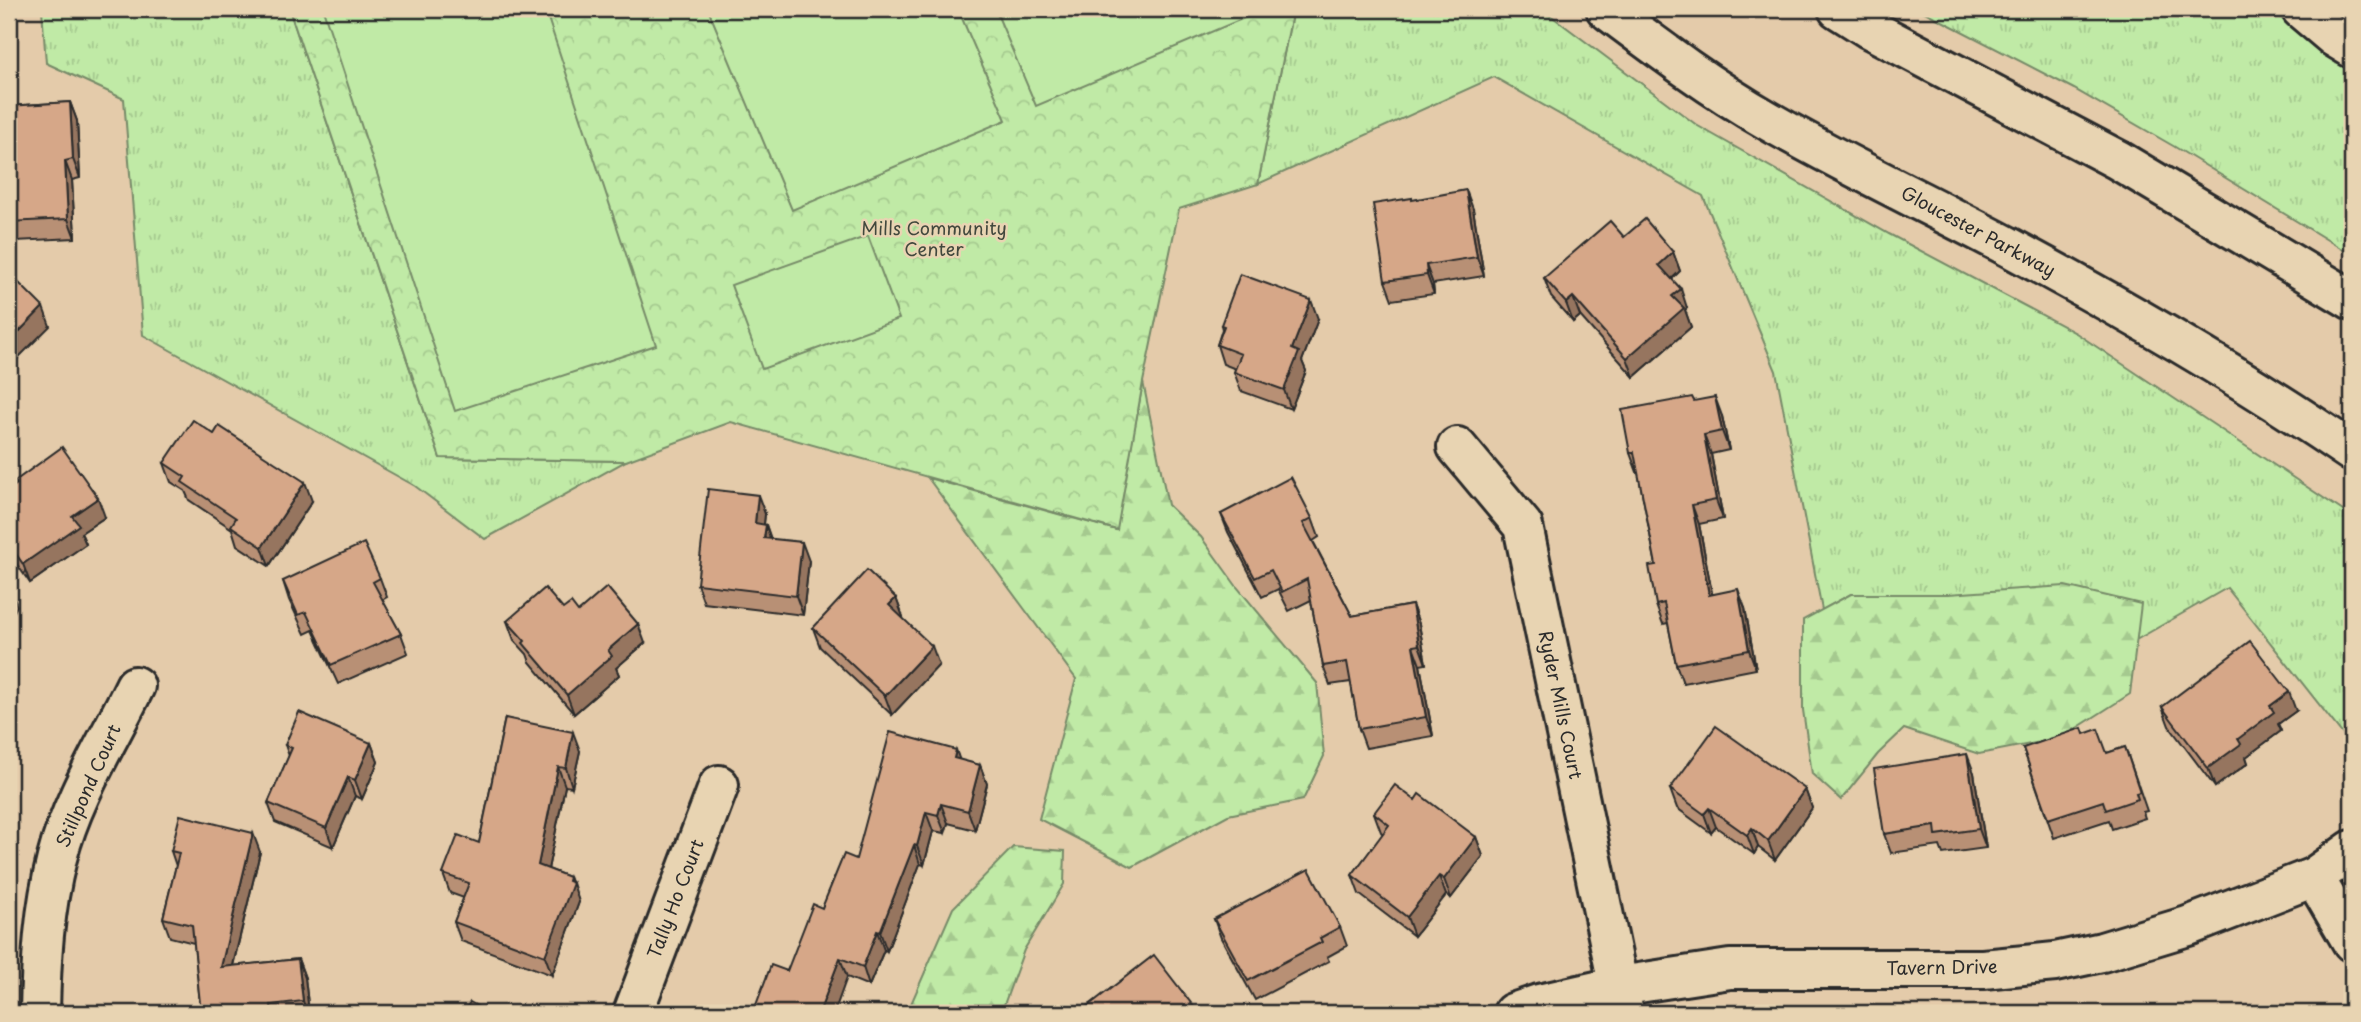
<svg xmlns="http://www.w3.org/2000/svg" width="2361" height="1022" viewBox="0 0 2361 1022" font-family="'Playpen Sans',sans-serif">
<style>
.grass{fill:url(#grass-tufts);stroke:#768a68;stroke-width:2}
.forest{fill:url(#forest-firs);stroke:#768a68;stroke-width:2}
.park{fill:url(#park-crowns);stroke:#768a68;stroke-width:2}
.garden{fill:#c0eaa6;stroke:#768a68;stroke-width:2}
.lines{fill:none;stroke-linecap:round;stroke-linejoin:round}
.minor-casing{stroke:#2b2b2b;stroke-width:44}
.secondary-casing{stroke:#2b2b2b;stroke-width:44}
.minor{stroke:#e8d4b2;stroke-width:38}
.secondary{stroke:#e8d4b2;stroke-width:38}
.wall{fill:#b89075;stroke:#2b2b2b;stroke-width:2}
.shaded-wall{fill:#96755f;stroke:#2b2b2b;stroke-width:2}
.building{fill:#d6a788;stroke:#2b2b2b;stroke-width:2}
.labels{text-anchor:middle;stroke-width:5;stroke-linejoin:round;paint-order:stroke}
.park-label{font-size:18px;fill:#41483d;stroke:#e8d4b2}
.street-label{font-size:18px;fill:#2b2b2b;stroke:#e8d4b2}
</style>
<defs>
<pattern id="grass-tufts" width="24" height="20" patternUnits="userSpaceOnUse" patternTransform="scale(1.75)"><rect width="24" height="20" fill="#c0eaa6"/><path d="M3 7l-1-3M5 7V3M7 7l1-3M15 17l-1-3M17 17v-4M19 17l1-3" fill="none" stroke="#a5c98f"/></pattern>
<pattern id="forest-firs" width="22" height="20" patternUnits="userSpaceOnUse" patternTransform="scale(1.75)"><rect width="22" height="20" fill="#c0eaa6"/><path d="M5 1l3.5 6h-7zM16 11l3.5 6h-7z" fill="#a5c98f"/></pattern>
<pattern id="park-crowns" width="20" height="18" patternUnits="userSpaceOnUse" patternTransform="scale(1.75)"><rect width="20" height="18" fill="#c0eaa6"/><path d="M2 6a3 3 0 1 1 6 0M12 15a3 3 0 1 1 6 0" fill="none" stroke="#a5c98f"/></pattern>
</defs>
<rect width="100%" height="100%" fill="#e4cbaa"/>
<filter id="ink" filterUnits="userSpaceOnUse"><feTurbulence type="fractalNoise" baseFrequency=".0143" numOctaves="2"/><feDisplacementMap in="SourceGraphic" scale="14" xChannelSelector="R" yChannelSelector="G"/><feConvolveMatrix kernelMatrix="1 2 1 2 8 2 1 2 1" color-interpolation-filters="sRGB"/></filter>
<g filter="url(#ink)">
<g class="grass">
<polygon points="42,9 289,9 440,458 626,461 485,539 415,486 143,335 124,99 46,63"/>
<polygon points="1293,9 1542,9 1698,126 1889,234 2076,333 2352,517 2352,746 2227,588 2136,640 2140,604 1948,594 1851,594 1822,610 1776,371 1703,196 1494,77 1258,184"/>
<polygon points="1919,9 2352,9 2352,255 2175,147 2074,89"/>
</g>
<g class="forest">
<polygon points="1143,382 1168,505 1201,537 1237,587 1317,683 1324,756 1303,800 1228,815 1132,867 1039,819 1076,679 928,478 1116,530"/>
<polygon points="2065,586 2141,604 2130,694 2061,738 1979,754 1904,729 1878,754 1841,800 1812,774 1803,710 1803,620 1851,594 1948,594"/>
<polygon points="1013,847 1065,851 1064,884 1024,950 1001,1013 907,1013 953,908"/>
</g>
<polygon class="park" points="289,9 1293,9 1258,184 1179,209 1143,382 1117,530 731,422 626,461 440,458"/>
<g class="garden">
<polygon points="323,9 545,9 656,345 455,411"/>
<polygon points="708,9 958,9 1006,120 792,210"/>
<polygon points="995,9 1246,9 1249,16 1036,106"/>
<polygon points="868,236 899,319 762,369 731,285"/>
</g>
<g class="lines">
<g class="minor-casing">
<g id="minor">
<polyline points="2301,9 2334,37 2352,48"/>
<polyline points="1457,447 1523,526 1624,1013"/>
<polyline points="2314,877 2352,942"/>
<path d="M40,1013C41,960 44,909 57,858C72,798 108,742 135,686"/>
<polyline points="633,1013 719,785"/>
<polyline points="1513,1013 1539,1004 1619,986 1730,969 1983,969 2055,962 2102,952 2188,926 2314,877 2352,850"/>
</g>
</g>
<g class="secondary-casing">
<g id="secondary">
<path d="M1606,9C1658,48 1711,88 1767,120C1847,166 1930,205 2011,248C2128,311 2243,377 2352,452"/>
<polyline points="1838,9 1868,28 2118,160 2352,300"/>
</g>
</g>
<use href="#minor" class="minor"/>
<use href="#secondary" class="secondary"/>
</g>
<g class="wall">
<polygon points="70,102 77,121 80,178 72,180 75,238 15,241 9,225 9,106"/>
<polygon points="1412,200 1473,209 1484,276 1433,284 1434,294 1392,300 1385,281"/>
<polygon points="1624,237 1673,252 1680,271 1672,279 1687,308 1685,310 1691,327 1634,377 1580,316 1573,322 1551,297 1544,278"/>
<polygon points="1318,319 1302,361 1306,371 1291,409 1241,391 1234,372 1236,369 1223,364 1217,345 1222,329 1221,325"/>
<polygon points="1694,401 1722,416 1729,450 1711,454 1723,519 1699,524 1712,594 1745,608 1756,669 1683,683 1676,664 1668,623 1663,624 1656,605 1656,565 1638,472 1637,472 1630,453"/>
<polygon points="164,463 312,501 269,566 237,545 232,529 189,500 185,491 171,482"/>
<polygon points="15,481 105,517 81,533 86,544 30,583 9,553 9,490 16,485"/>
<polygon points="765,514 764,524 766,525 771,539 809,561 803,615 704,603 697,584"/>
<polygon points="1221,514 1312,518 1319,537 1313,541 1352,616 1412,605 1419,624 1426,664 1420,665 1433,736 1366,748 1359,729 1351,682 1330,685 1323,666 1311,600 1289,611 1278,589 1262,597 1228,532"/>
<polygon points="380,578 387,597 382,600 401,634 408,653 338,684 313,630 305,634 289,600 283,581"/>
<polygon points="896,598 903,617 902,618 939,665 892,715 820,647 813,628"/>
<polygon points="578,612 645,643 616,668 619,675 574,714 530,662 527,654 514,640 507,621"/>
<polygon points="2162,707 2296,711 2278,724 2281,731 2246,757 2248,763 2215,787 2169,726"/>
<polygon points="505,718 580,751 572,787 565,786 548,869 569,877 579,902 552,975 461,941 454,922 464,898 450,893 443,874 479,843"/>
<polygon points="2084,734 2107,753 2125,747 2147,811 2143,812 2145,818 2112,829 2109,820 2054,838 2023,748"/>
<polygon points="371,743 378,762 362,799 355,796 333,847 275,822 268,803 289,756 285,745"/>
<polygon points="956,750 959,760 980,765 987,784 975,830 948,823 945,833 933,831 924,865 920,864 887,951 884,950 869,986 847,977 787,971 822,908 856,859"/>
<polygon points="1974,773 1986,848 1943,854 1940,846 1891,853 1884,834"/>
<polygon points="1670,789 1805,789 1812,808 1775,860 1758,847 1754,854 1716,827 1711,833 1677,808"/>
<polygon points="1415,800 1476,837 1483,856 1451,898 1446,895 1414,936 1359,894 1352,875 1383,834 1381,832 1374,813"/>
<polygon points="171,851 260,852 233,966 298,959 305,978 309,1013 201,1013 194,943 170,937 163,918 176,866"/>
<polygon points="1214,919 1340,927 1347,946 1327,957 1329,961 1255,1000 1221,938"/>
</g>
<g class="shaded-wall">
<polygon points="70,102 77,121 80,178 73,159"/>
<polygon points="65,161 72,180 75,238 68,219"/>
<polygon points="1466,190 1473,209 1484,276 1477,257"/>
<polygon points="1673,252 1680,271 1666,284 1659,265"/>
<polygon points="1426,265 1433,284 1434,294 1427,275"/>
<polygon points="1681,289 1687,308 1685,310 1691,327 1634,377 1627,358 1672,296"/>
<polygon points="1573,297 1580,316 1573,322 1566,303"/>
<polygon points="1311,300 1318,319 1302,361 1306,371 1291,409 1284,390 1292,349"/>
<polygon points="43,307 50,326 9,367 9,342"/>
<polygon points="1715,397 1722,416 1729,450 1722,431"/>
<polygon points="1704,435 1711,454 1723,519 1716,500"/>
<polygon points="305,482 312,501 269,566 262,547"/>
<polygon points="758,495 765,514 762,542 755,523"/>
<polygon points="98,498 105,517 81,533 86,544 30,583 23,564 72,516"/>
<polygon points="1692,505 1699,524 1716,614 1709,595"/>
<polygon points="766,525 772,544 764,538"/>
<polygon points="802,542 809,561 803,615 796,596"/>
<polygon points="10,587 17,606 9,621 9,589"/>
<polygon points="1738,589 1745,608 1756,669 1749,650"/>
<polygon points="896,598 903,617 895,624 889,605"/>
<polygon points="1412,605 1419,624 1426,664 1419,645"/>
<polygon points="638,624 645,643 616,668 619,675 574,714 567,695 608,650"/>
<polygon points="932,646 939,665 892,715 885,696"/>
<polygon points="1413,646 1420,665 1433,736 1426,717"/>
<polygon points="2289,692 2296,711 2278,724 2281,731 2246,757 2248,763 2215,787 2208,768 2270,706"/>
<polygon points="573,732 580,751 572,787 566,768"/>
<polygon points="371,743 378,762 362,799 355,780"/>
<polygon points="956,750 963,769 954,758"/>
<polygon points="1967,754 1974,773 1986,848 1979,829"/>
<polygon points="980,765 987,784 975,830 968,811"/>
<polygon points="558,767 565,786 545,884 538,865"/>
<polygon points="348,777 355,796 333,847 326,828"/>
<polygon points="1805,789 1812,808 1775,860 1768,841"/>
<polygon points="941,804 948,823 945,833 938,815"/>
<polygon points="1709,808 1716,827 1711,833 1704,814"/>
<polygon points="926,812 933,831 924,865 917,846"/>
<polygon points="1752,828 1758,847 1754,854 1747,835"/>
<polygon points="253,833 260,852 228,986 221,967"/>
<polygon points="1476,837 1483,856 1451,898 1444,879"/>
<polygon points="914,845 920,864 887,951 880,932"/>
<polygon points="1439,876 1446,895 1414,936 1407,917"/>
<polygon points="569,877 572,885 573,883 579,902 552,975 545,956"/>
<polygon points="877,931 884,950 869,986 863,967"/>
<polygon points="840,958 847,977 834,1013 819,1013"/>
<polygon points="298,959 305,978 309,1013 307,1013 303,1001"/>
</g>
<g class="building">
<polygon points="70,102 73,159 65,161 68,219 9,222 9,106"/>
<polygon points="1466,190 1477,257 1426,265 1427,275 1385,281 1373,204 1412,198 1412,200"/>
<polygon points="1645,219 1673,252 1659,265 1681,289 1672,296 1684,308 1627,358 1573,297 1566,303 1544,278 1610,221 1624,237"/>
<polygon points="9,273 43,307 9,342"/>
<polygon points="1240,274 1311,300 1292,349 1299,352 1284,390 1234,372 1241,354 1217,345 1224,326 1221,325"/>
<polygon points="1692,397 1694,401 1715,397 1722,431 1704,435 1716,500 1692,505 1709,595 1738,589 1749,650 1676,664 1664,603 1656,605 1649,566 1656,565 1634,452 1630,453 1622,410"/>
<polygon points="193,420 214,434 219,426 305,482 262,547 231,526 236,518 182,482 185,477 164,463"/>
<polygon points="62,447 98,498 72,516 79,525 23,564 9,544 9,490 17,484 15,481"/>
<polygon points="1291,477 1312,518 1303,523 1352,616 1412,605 1419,645 1413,646 1426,717 1359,729 1347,662 1323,666 1307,579 1282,592 1271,570 1255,578 1221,514"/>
<polygon points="708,489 758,495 755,523 766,525 764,538 802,542 796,596 697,584"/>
<polygon points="364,543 380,578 373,582 401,634 331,665 306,612 298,615 283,581"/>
<polygon points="867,570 896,598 889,605 932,646 885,696 813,628"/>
<polygon points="607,587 638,624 608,650 612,656 567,695 523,643 525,641 507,621 545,588 563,609 571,603 578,612"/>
<polygon points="2250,641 2289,692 2270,706 2274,712 2238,739 2241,744 2208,768 2162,707"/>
<polygon points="299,712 371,743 355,780 348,777 326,828 268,803 292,748 285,745"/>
<polygon points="505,718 573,732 566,768 558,767 538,865 569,877 568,881 573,883 545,956 454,922 469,883 443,874 458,835 479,843"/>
<polygon points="1716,726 1805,789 1768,841 1752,828 1747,835 1709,808 1704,814 1670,789"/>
<polygon points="2082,728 2084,734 2098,729 2107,753 2125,747 2140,792 2136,793 2138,799 2106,810 2103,801 2048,819 2023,748"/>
<polygon points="890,732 956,750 954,758 980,765 968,811 941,804 938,815 926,812 917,846 914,845 880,932 877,931 863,967 840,958 819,1013 753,1013 771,965 787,971 813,904 822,908 844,854 856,859"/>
<polygon points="1967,754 1979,829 1936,835 1935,826 1884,834 1874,769"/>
<polygon points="1395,785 1415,800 1419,794 1476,837 1444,879 1439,876 1407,917 1352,875 1389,825 1374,813"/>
<polygon points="180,815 253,833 221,967 298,959 303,1001 271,1005 272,1013 201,1013 192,925 163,918 179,853 171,851"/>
<polygon points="1309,869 1340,927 1320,938 1322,942 1248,981 1214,919"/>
<polygon points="1154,955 1197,1011 1193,1013 1079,1013"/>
<polygon points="470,1002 489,1013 463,1013"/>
</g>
</g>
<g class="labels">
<g class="park-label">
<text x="934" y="235">Mills Community<tspan x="934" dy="21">Center</tspan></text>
</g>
<g class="street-label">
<text transform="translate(1978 232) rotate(28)" y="6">Gloucester Parkway</text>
<text transform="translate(1560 705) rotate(78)" y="6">Ryder Mills Court</text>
<text transform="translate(89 786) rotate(-66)" y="6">Stillpond Court</text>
<text transform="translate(676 899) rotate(-69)" y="6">Tally Ho Court</text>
<text transform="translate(1942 968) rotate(-1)" y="6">Tavern Drive</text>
</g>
</g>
<rect width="2361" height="1022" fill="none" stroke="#e8d4b2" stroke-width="35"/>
<rect x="18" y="18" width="2326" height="987" fill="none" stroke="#2b2b2b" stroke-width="2.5" filter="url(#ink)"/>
</svg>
